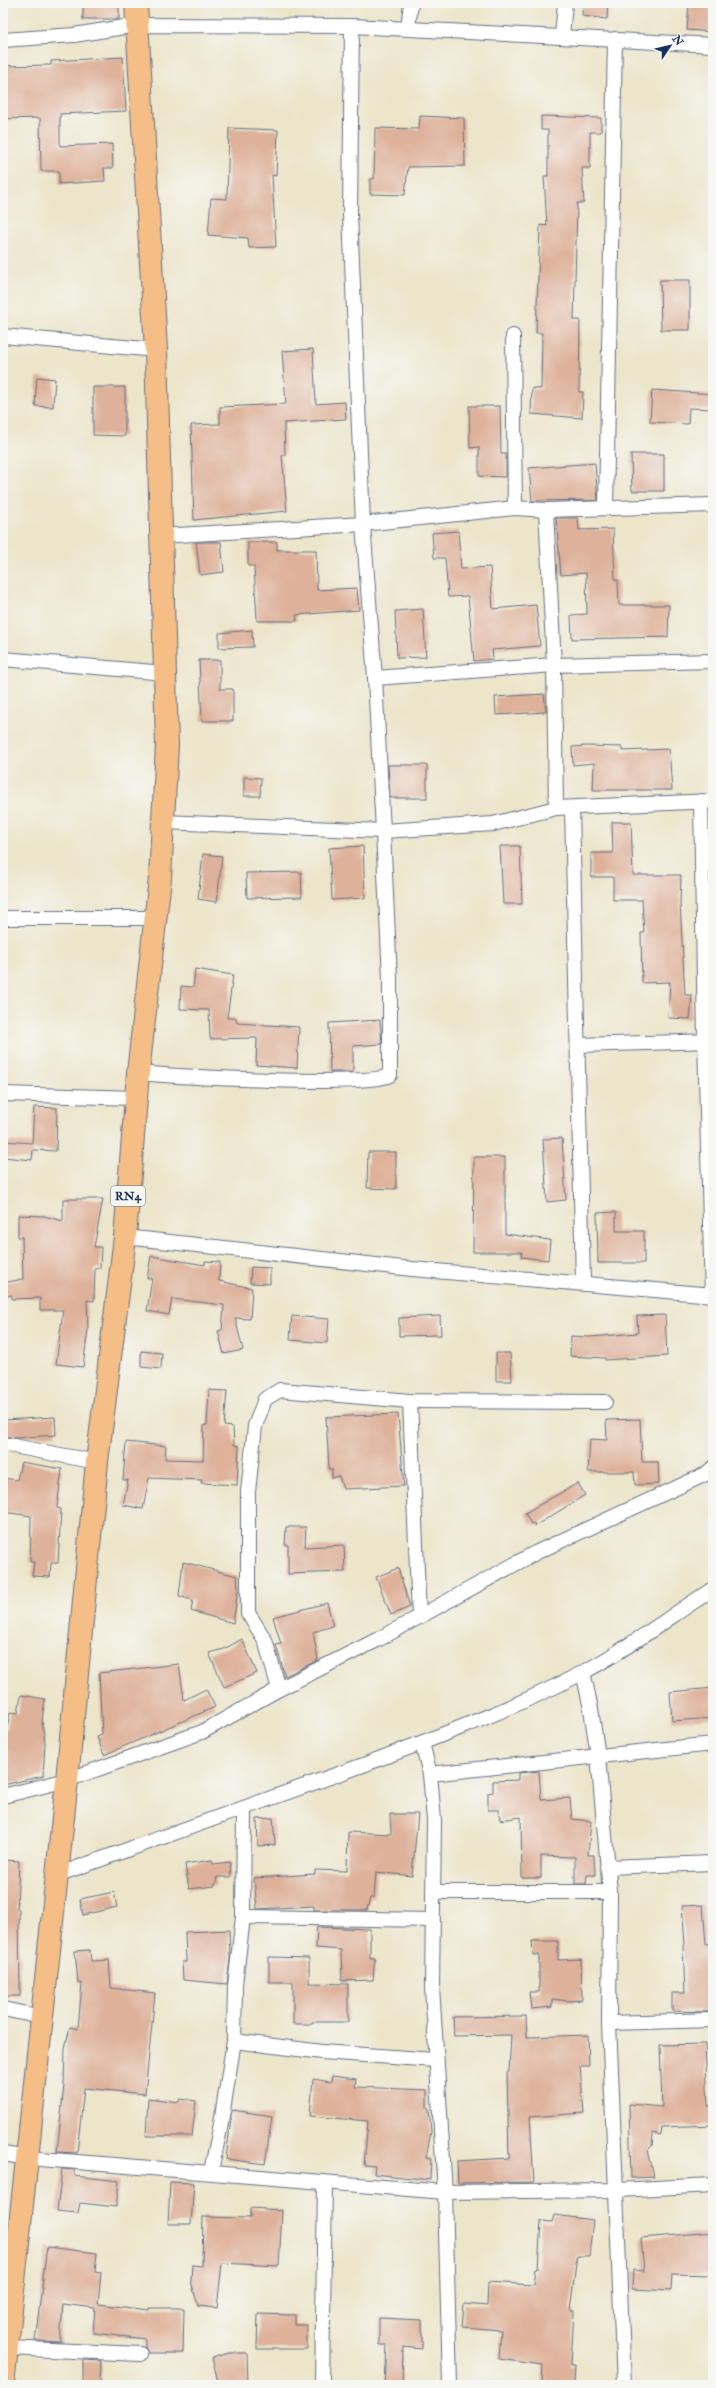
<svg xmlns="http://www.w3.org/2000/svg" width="716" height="2388" viewBox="0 0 716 2388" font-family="'IM FELL Double Pica',serif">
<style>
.building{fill:#deb19a}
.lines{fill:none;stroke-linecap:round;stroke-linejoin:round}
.street-casing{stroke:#646f84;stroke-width:16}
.highway-casing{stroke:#646f84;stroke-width:24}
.street{stroke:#fff;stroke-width:14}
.highway{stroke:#f5be86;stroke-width:22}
.labels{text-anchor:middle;stroke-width:3;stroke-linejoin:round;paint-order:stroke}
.shield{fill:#f6f6f2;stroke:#5d6b8a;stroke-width:1}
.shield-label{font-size:12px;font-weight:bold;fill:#1b2f5e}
</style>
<rect width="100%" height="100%" fill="#f6f6f2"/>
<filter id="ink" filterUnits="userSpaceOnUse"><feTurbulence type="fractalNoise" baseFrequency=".025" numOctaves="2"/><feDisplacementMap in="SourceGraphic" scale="8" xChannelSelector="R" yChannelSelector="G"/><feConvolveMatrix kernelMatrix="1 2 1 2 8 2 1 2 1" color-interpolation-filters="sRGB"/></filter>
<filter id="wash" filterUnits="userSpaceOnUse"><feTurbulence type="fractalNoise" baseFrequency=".012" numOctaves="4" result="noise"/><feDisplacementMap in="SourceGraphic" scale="16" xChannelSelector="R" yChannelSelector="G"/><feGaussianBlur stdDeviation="0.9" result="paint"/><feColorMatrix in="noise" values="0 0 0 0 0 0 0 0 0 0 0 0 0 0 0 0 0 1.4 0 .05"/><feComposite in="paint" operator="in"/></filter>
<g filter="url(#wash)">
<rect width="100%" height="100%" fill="#ece5ca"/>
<g id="blocks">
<g class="building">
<rect x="83" y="3" width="36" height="16"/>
<polygon points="583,3 608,3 607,19 582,16"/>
<polygon points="689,3 713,3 713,32 687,30"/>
<polygon points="123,57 126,111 60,114 60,146 112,144 113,168 104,168 105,181 59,184 59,171 41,171 40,118 3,119 3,66 51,65 51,61"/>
<polygon points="420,116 464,118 465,166 408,167 405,195 370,194 370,179 374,179 375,128 419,129"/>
<polygon points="541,116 601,118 601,132 590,132 590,168 582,168 584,203 577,203 574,320 580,320 579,392 583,392 582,418 531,414 532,388 541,389 542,333 536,333 540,225 547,226 544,176 548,176 548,130 541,130"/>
<polygon points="229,128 278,130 276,176 272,175 276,247 249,248 248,238 208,235 211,198 227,199"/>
<polygon points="660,280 690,280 690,330 661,330"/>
<polygon points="313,349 316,404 345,402 346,419 284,423 285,455 282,455 287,511 194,520 191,425 220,424 220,407 286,404 282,351"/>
<polygon points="37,377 55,379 53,407 35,406"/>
<polygon points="93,387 125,387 125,436 93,435"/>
<polygon points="652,390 713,394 713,409 689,408 688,424 650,422"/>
<polygon points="469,406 500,406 501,454 506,454 506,477 479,476 479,447 470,448"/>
<polygon points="631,454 664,454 664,491 632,491"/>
<polygon points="595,463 598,500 532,501 529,468"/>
<polygon points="556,518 578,518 579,530 613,529 615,580 618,580 619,605 669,605 668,637 572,639 571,615 587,614 586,573 561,575"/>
<polygon points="458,531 461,569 490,567 493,609 536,605 540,646 492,650 493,659 474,661 468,596 448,597 445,558 434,558 432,533"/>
<polygon points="196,542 221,542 224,572 200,575"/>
<polygon points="248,542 277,542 277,550 316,550 317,590 357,588 359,610 296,615 297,621 257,621 254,566 248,566"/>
<polygon points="423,609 426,657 397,658 395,611"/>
<polygon points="252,630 253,647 219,648 219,633"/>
<polygon points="199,660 220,660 220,689 233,689 233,721 202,721"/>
<polygon points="544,694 546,712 496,715 495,697"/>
<polygon points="586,746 622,747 622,751 669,749 672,790 593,790 594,763 573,765 572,747"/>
<polygon points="388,765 427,765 427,798 390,798"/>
<polygon points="244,777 261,778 260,796 244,796"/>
<polygon points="612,822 631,822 633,875 681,875 680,903 685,995 692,995 690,1019 668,1018 670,982 642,983 641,933 644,933 642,900 613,900 613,877 591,877 591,853 613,853"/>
<polygon points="363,846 365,898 332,900 329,848"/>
<polygon points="500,846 520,846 522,904 503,904"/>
<polygon points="203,854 222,856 217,902 198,899"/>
<polygon points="301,872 302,897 247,898 246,873"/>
<polygon points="195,969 233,975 227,1018 236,1018 237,1023 299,1027 297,1068 256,1065 257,1038 210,1039 209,1010 180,1009 181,986 193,987"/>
<polygon points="380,1020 382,1044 353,1046 353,1072 330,1072 329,1023"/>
<polygon points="34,1107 57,1108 56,1151 33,1150 32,1160 3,1157 3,1141 32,1143"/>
<polygon points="562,1138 566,1200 547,1202 543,1139"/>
<polygon points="368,1152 396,1152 396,1189 367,1188"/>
<polygon points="474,1157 505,1157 505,1234 550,1240 548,1260 521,1257 522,1252 473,1252"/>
<polygon points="63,1199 103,1199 94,1247 101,1247 100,1268 95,1268 94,1301 87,1300 88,1329 83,1367 56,1364 63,1310 40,1310 40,1298 12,1299 12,1295 3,1297 3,1283 23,1279 22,1237 18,1237 18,1215 44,1216 63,1221"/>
<polygon points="616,1212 616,1231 644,1231 644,1263 598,1263 597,1213"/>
<polygon points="151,1256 205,1265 205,1261 220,1262 219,1281 252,1288 250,1319 235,1318 243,1350 224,1354 218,1331 222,1330 224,1305 172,1299 169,1315 147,1311 152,1278 147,1278"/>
<polygon points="251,1267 270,1268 270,1284 250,1283"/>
<polygon points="665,1315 667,1356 605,1360 605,1358 570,1356 571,1336 590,1337 638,1333 637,1316"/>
<polygon points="292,1316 329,1319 327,1343 290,1340"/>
<polygon points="440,1316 441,1335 399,1336 399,1318"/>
<polygon points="141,1351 162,1353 161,1369 141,1367"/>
<polygon points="496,1353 510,1353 512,1381 496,1381"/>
<polygon points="209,1390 227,1391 224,1426 233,1427 234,1445 239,1446 237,1485 201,1483 202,1480 149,1478 143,1509 123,1505 128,1480 123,1480 126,1442 166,1446 165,1459 203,1460 204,1425 207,1425"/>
<polygon points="398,1414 404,1486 343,1489 339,1476 332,1478 332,1469 329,1469 326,1417"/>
<polygon points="55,1417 56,1435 15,1438 3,1436 3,1420"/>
<polygon points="640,1419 642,1462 658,1462 659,1484 635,1485 634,1472 588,1472 590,1439 607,1440 606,1420"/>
<polygon points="21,1462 62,1469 57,1508 61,1509 58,1563 51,1563 50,1577 32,1576 34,1562 30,1562 31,1516 3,1512 3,1478 17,1480"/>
<polygon points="578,1483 585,1495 535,1526 534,1523 531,1524 525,1513"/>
<polygon points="286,1527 306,1527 305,1547 344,1545 345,1572 288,1574 288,1545 285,1545"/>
<polygon points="183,1562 237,1576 238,1590 233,1623 191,1611 193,1600 179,1596"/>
<polygon points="398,1568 410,1607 391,1615 376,1577"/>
<polygon points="327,1603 333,1626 313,1632 318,1660 285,1676 276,1645 281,1644 273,1617"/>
<polygon points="242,1639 257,1673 224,1687 209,1653 224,1649"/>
<polygon points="179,1664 184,1700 206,1689 215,1707 104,1755 97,1737 102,1735 99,1673"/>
<polygon points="713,1688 713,1718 672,1721 670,1692"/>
<polygon points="21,1695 45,1699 42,1721 45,1743 43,1776 3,1785 3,1728 7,1729 10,1712 18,1713"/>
<polygon points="539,1771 541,1800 570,1798 572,1819 591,1821 588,1855 594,1855 595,1875 587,1875 586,1884 575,1884 575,1857 541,1856 541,1878 522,1878 521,1817 500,1820 499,1810 488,1810 488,1793 493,1792 493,1781 518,1780 518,1773"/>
<polygon points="390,1814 418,1814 412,1876 376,1872 374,1898 370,1898 367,1910 314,1910 314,1906 257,1909 254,1878 315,1874 315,1870 347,1871 348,1832 391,1834"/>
<polygon points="273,1818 275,1845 258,1846 257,1819"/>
<polygon points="3,1860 19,1861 17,1909 19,1909 20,1996 3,1996"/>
<polygon points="212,1860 213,1864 230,1862 231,1877 217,1877 215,1886 189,1889 185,1864"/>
<polygon points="114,1892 117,1907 83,1915 80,1899"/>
<polygon points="703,1905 706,1944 713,1944 713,2012 672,2011 672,1993 685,1993 683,1945 685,1944 682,1906"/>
<polygon points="317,1927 370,1929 370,1958 375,1958 373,1980 342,1981 341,1950 316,1948"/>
<polygon points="229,1930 230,1959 227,1984 183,1980 182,1962 186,1962 185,1932"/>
<polygon points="532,1941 558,1941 558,1960 581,1959 582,2000 569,2001 552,1999 552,2007 531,2009 529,1992 539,1992 539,1955 533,1955"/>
<polygon points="90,1950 91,1961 109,1960 111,1988 155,1993 145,2094 84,2088 77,2153 57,2152 64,2085 65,2048 70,2027 78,2029 82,1983 78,1983 75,1951"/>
<polygon points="269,1957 309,1958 309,1983 348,1984 348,2022 312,2022 312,2024 293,2024 293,1982 269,1982"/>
<polygon points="526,2016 527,2037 588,2035 589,2066 580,2066 584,2113 530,2117 534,2182 458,2183 457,2161 509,2158 507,2073 509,2071 511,2035 454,2036 453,2017"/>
<polygon points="705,2044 708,2106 713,2105 713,2125 662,2127 661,2135 653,2133 652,2146 648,2150 654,2177 631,2178 629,2104 662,2107 660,2045"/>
<polygon points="332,2076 356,2079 355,2087 427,2090 427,2108 429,2110 431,2132 426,2158 431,2159 430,2180 374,2174 375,2166 364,2165 368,2121 310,2116 313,2079 331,2082"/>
<polygon points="148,2098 179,2102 180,2099 196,2101 192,2136 146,2136"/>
<polygon points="232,2110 272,2116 265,2164 226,2159"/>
<polygon points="62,2169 75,2170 75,2176 119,2181 116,2207 80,2203 78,2213 57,2211"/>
<polygon points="170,2182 194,2183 191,2224 168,2224"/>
<polygon points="250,2208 282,2210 279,2266 222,2263 217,2308 198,2306 191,2281 192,2265 202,2266 203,2217 250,2218"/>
<polygon points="554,2215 593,2220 589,2256 577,2256 570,2310 574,2310 571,2365 575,2365 574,2385 542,2385 543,2365 499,2359 501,2330 462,2327 464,2304 487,2306 488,2282 533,2285 535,2268 538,2268 541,2221 552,2222"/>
<polygon points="713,2232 713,2275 672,2274 671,2291 632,2289 633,2270 644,2271 641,2238"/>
<polygon points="47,2247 97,2253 95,2272 101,2273 98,2304 149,2310 149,2308 184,2308 183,2353 148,2353 145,2347 145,2339 93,2333 95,2308 63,2304 60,2342 35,2341"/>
<polygon points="258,2314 295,2315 295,2325 307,2325 307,2349 257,2349"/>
<polygon points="379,2318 422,2320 422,2349 403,2347 402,2385 385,2385 387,2345 379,2345"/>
<polygon points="229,2353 247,2353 248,2385 219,2385 212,2358"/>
<polygon points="83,2360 101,2361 100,2385 83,2385"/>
</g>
</g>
</g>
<g filter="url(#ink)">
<use href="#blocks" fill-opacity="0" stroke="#646f84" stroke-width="1"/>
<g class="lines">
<g class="street-casing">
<g id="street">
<polyline points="408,28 411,3"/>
<polyline points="562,36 565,3"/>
<polyline points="3,40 74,35 137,25 352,26 713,45"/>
<polyline points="3,336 156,350"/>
<polyline points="513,336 515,508"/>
<polyline points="606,507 615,39"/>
<polyline points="546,510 554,665 556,808"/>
<polyline points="161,536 363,524 515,508 546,510 713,505"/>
<polyline points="3,659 165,673"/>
<polyline points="375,678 554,665 713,661"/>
<polyline points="701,801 705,1040 712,1295"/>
<polyline points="572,808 583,1282"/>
<polyline points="163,822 383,831 493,824 556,808 713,801"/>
<polyline points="3,918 156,918"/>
<polyline points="579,1045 713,1041"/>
<path d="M138,1073C172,1076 371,1088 390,1075V979L383,831L375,678L363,524L350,214L352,26"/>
<polyline points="3,1094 136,1098"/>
<polyline points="125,1237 412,1269 713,1295"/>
<polyline points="410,1401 419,1617"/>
<polyline points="3,1444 97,1462"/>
<polyline points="583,1672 591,1709 598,1756 610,1892 609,2023 624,2385"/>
<polyline points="279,1689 265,1640 248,1613 248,1492 255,1426 265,1399 280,1390 410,1401 605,1402"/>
<polyline points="422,1743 430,1774 434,1820 432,1987 445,2192 450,2385"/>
<polyline points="430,1774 713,1744"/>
<polyline points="3,1796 67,1780 202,1732 279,1689 379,1639 535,1553 706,1474 713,1468"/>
<polyline points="607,1867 713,1863"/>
<path d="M57,1875C160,1839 263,1802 366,1764C439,1736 513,1709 582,1673C628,1649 669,1617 713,1589"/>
<polyline points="433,1892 610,1892"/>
<polyline points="243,1917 432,1920"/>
<polyline points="3,2009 41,2017"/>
<polyline points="609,2023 713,2020"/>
<polyline points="234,2041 322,2052 435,2060"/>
<polyline points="3,2154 28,2158 445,2192 618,2190 713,2185"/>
<polyline points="211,2171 220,2129 234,2041 235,1985 243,1917 244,1810"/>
<polyline points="7,2348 140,2354"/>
<polyline points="322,2385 325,2183"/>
</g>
</g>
<g class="highway-casing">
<polyline id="highway" points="3,2385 67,1780 97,1462 125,1237 138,1073 160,878 167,745 156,350 136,3"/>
</g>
<use href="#street" class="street"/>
<use href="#highway" class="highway"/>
</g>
</g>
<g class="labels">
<rect class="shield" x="111" y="1186" width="34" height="20" rx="3"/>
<g class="shield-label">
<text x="128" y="1200">RN4</text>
</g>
</g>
<rect width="716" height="2388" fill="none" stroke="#f6f6f2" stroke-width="16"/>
<g transform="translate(670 46) rotate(55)" stroke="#f6f6f2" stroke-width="3" paint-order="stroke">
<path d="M0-3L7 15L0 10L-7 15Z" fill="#1b2f5e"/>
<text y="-6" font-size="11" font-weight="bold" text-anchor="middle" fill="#1b2f5e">N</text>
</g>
</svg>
